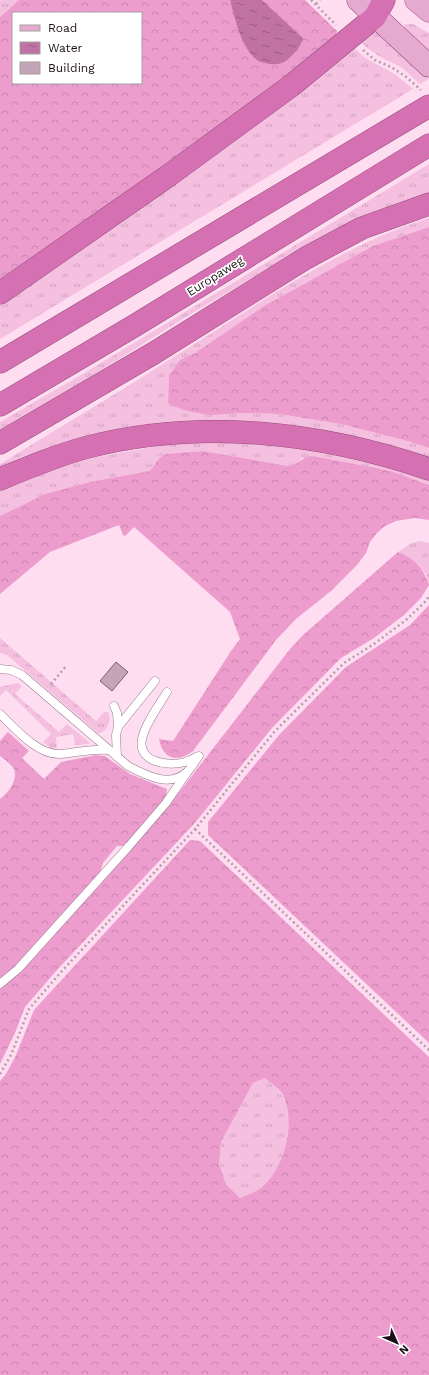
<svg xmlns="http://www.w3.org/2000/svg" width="429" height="1375" viewBox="0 0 429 1375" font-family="'Work Sans',sans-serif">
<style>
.grass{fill:url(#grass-tufts)}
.forest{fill:url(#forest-crowns);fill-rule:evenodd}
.water{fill:url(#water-ripples)}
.building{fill:#c4a4b7;stroke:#7c5f70}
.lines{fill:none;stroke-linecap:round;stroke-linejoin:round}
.lane-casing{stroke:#97798b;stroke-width:9}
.primary-casing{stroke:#944f7c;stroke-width:23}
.highway-casing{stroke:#944f7c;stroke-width:23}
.path{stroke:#b79cab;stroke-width:2.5;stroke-dasharray:2 3;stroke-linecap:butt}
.lane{stroke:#fff;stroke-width:8}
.primary{stroke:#e6aad1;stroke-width:22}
.highway{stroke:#d571b2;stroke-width:22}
.labels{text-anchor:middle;stroke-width:3.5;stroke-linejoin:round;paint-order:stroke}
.street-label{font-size:12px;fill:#1c1017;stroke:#fff}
</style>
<defs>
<pattern id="grass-tufts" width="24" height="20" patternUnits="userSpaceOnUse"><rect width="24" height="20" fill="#f5bfdf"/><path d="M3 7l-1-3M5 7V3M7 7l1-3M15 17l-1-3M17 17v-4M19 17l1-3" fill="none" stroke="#d1a3bf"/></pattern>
<pattern id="forest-crowns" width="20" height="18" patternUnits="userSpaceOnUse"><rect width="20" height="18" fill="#ed9cce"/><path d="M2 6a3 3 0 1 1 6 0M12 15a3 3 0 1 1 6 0" fill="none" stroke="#cb85b0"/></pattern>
<pattern id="water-ripples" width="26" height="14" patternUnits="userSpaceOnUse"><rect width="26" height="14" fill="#bf72a3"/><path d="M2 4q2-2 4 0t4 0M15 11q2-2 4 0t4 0" fill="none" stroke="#9a5c84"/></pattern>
</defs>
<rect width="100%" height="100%" fill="#ffddf1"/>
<g class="grass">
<polygon points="0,0 19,0 0,17"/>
<polygon points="405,24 413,24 429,33 429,55 402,30"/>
<polygon points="374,28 429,79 420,84 401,67 382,58 367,48 359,40"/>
<polygon points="352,46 364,57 396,75 413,89 0,339 0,303"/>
<polygon points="429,164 429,196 319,240 284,259 186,317 90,377 0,431 0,422 86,372"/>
<path d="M429,218V227L373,246L264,306L195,353L180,360L169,375L168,402L183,410L210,414L242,413L279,414L341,424L411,442L429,448V459L344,435L71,442L24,456L0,467V464C65,424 131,385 196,343C270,296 344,245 429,218Z"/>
<path d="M229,441L283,444L367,460L429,479V485L391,471L302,458C297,463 295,466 288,466L203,451L164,454L160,456L149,471L90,482L45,494L0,516V490L36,476L91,458L181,442Z"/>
<polygon points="419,541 429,543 429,585 426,574 407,556 398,552 412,543"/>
<path d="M0,638L96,721L104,712H108C112,719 108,731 100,733H98L7,655L0,653Z"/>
<polygon points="18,683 22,686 15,694 59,732 67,724 89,742 89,744 75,745 73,734 56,737 57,748 51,748 43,742 51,734 6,690 0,696 0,687"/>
<path d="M265,1078C270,1083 279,1089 282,1095C297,1121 284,1169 262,1187C256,1192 247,1195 240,1198L226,1184L219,1164L221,1142L253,1083Z"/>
</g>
<g class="forest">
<path d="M19,0H230L236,24L303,38L262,0H305L337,31L334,43L325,52L0,282V17ZM13,13H141V83H13Z"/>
<polygon points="429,227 429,448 411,442 341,424 279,414 242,413 210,415 183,410 168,403 169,375 180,360 195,353 264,306 373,246"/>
<path d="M203,451L288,466C298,465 302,457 312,456L391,471L429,485V520L415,518L396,521L385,526L377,533L370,542L366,553L357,565L331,591L296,619L276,640L193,751C178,763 163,760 159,739L173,741L231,651L240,639L230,612L134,527L125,536L123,535L119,525L50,552L0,594V516L45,494L90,482L149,471C155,466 157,458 164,454Z"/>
<path d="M398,552C414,558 424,569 429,585L421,598L404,615L374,638L341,658L272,728L194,824L57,970L25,1007L15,1033L0,1064V989L20,971L133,847L177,795L290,649L303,635Z"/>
<polygon points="429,605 429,1043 208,835 208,822 279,735 346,667 410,625"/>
<path d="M8,732L29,751L22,758L44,779L61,762L96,755L105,756L130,774L167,789L166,796L162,801L124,846H117L103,863L100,873L16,965L0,979V799C8,794 18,780 14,769C11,764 4,759 0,756V741Z"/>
<path d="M190,840L200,841L429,1057V1375H0V1081L6,1074L16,1055L34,1010ZM265,1078C270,1083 280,1089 283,1095C296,1123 285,1167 262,1187C256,1192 247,1195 240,1198L226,1184L219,1164L221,1142L253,1083Z"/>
</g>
<path class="water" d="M230,0H262L303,38C300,48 295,53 287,60C282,64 276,65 270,64C267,63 263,63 261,62C243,55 234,17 230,0Z"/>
<polygon class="building" points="116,662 128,672 112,691 100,681"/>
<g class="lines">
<g class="lane-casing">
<g id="lane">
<path d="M0,669L11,670L22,675L128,766C146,775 170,789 188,771C192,767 195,761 199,756"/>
<path d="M167,692C159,705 145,724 142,739C137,762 168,767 185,762C189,761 193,759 196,757"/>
<polyline points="114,706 117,713 118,727 116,735 117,756"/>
<path d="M0,714C15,728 37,755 60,754C77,753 91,748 109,750"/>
<polyline points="118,727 155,681"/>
<polyline points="0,984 18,969 129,846 166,803 188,771"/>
</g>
</g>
<g class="primary-casing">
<g id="primary">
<polyline points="358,0 429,66"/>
<polyline points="416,0 429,11"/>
</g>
</g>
<g class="highway-casing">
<g id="highway">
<polyline points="0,293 168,176 291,86 375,17 384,0"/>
<polyline points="0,362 429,106"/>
<polyline points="0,405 134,326 429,145"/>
<polyline points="0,443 154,353 306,258 362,228 429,204"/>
<path d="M0,479C29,467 58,455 88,447C201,418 321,432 429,469"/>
</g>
</g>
<g class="path">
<polyline points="311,0 336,25"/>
<polyline points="316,4 320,0"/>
<polyline points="363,50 375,60 391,67 405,76 421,90"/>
<polyline points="51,684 67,665"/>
<polyline points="195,829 429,1050"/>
<polyline points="0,1074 11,1055 29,1009 61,972 195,829 275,731 344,663 374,644 406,620 426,601 429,596"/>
</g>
<use href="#lane" class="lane"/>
<use href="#primary" class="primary"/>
<use href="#highway" class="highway"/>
</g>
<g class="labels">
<g class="street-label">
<text transform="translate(215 276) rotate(-32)" y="4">Europaweg</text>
</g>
</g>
<rect x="12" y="12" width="130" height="72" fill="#ffffff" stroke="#a49fa2"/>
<rect x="20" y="25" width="20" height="6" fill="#e6aad1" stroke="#a49fa2"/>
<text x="48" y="32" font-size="12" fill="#1c1017">Road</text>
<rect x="20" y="42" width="20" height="12" fill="url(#water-ripples)" stroke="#a49fa2"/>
<text x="48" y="52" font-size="12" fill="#1c1017">Water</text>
<rect x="20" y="62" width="20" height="12" fill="#c4a4b7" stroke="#a49fa2"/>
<text x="48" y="72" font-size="12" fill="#1c1017">Building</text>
<g transform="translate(397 1343) rotate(135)" stroke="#ffffff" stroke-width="3" paint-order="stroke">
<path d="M0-3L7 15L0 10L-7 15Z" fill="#1c1017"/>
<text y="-6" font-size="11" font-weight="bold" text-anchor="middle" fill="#1c1017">N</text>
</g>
</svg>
